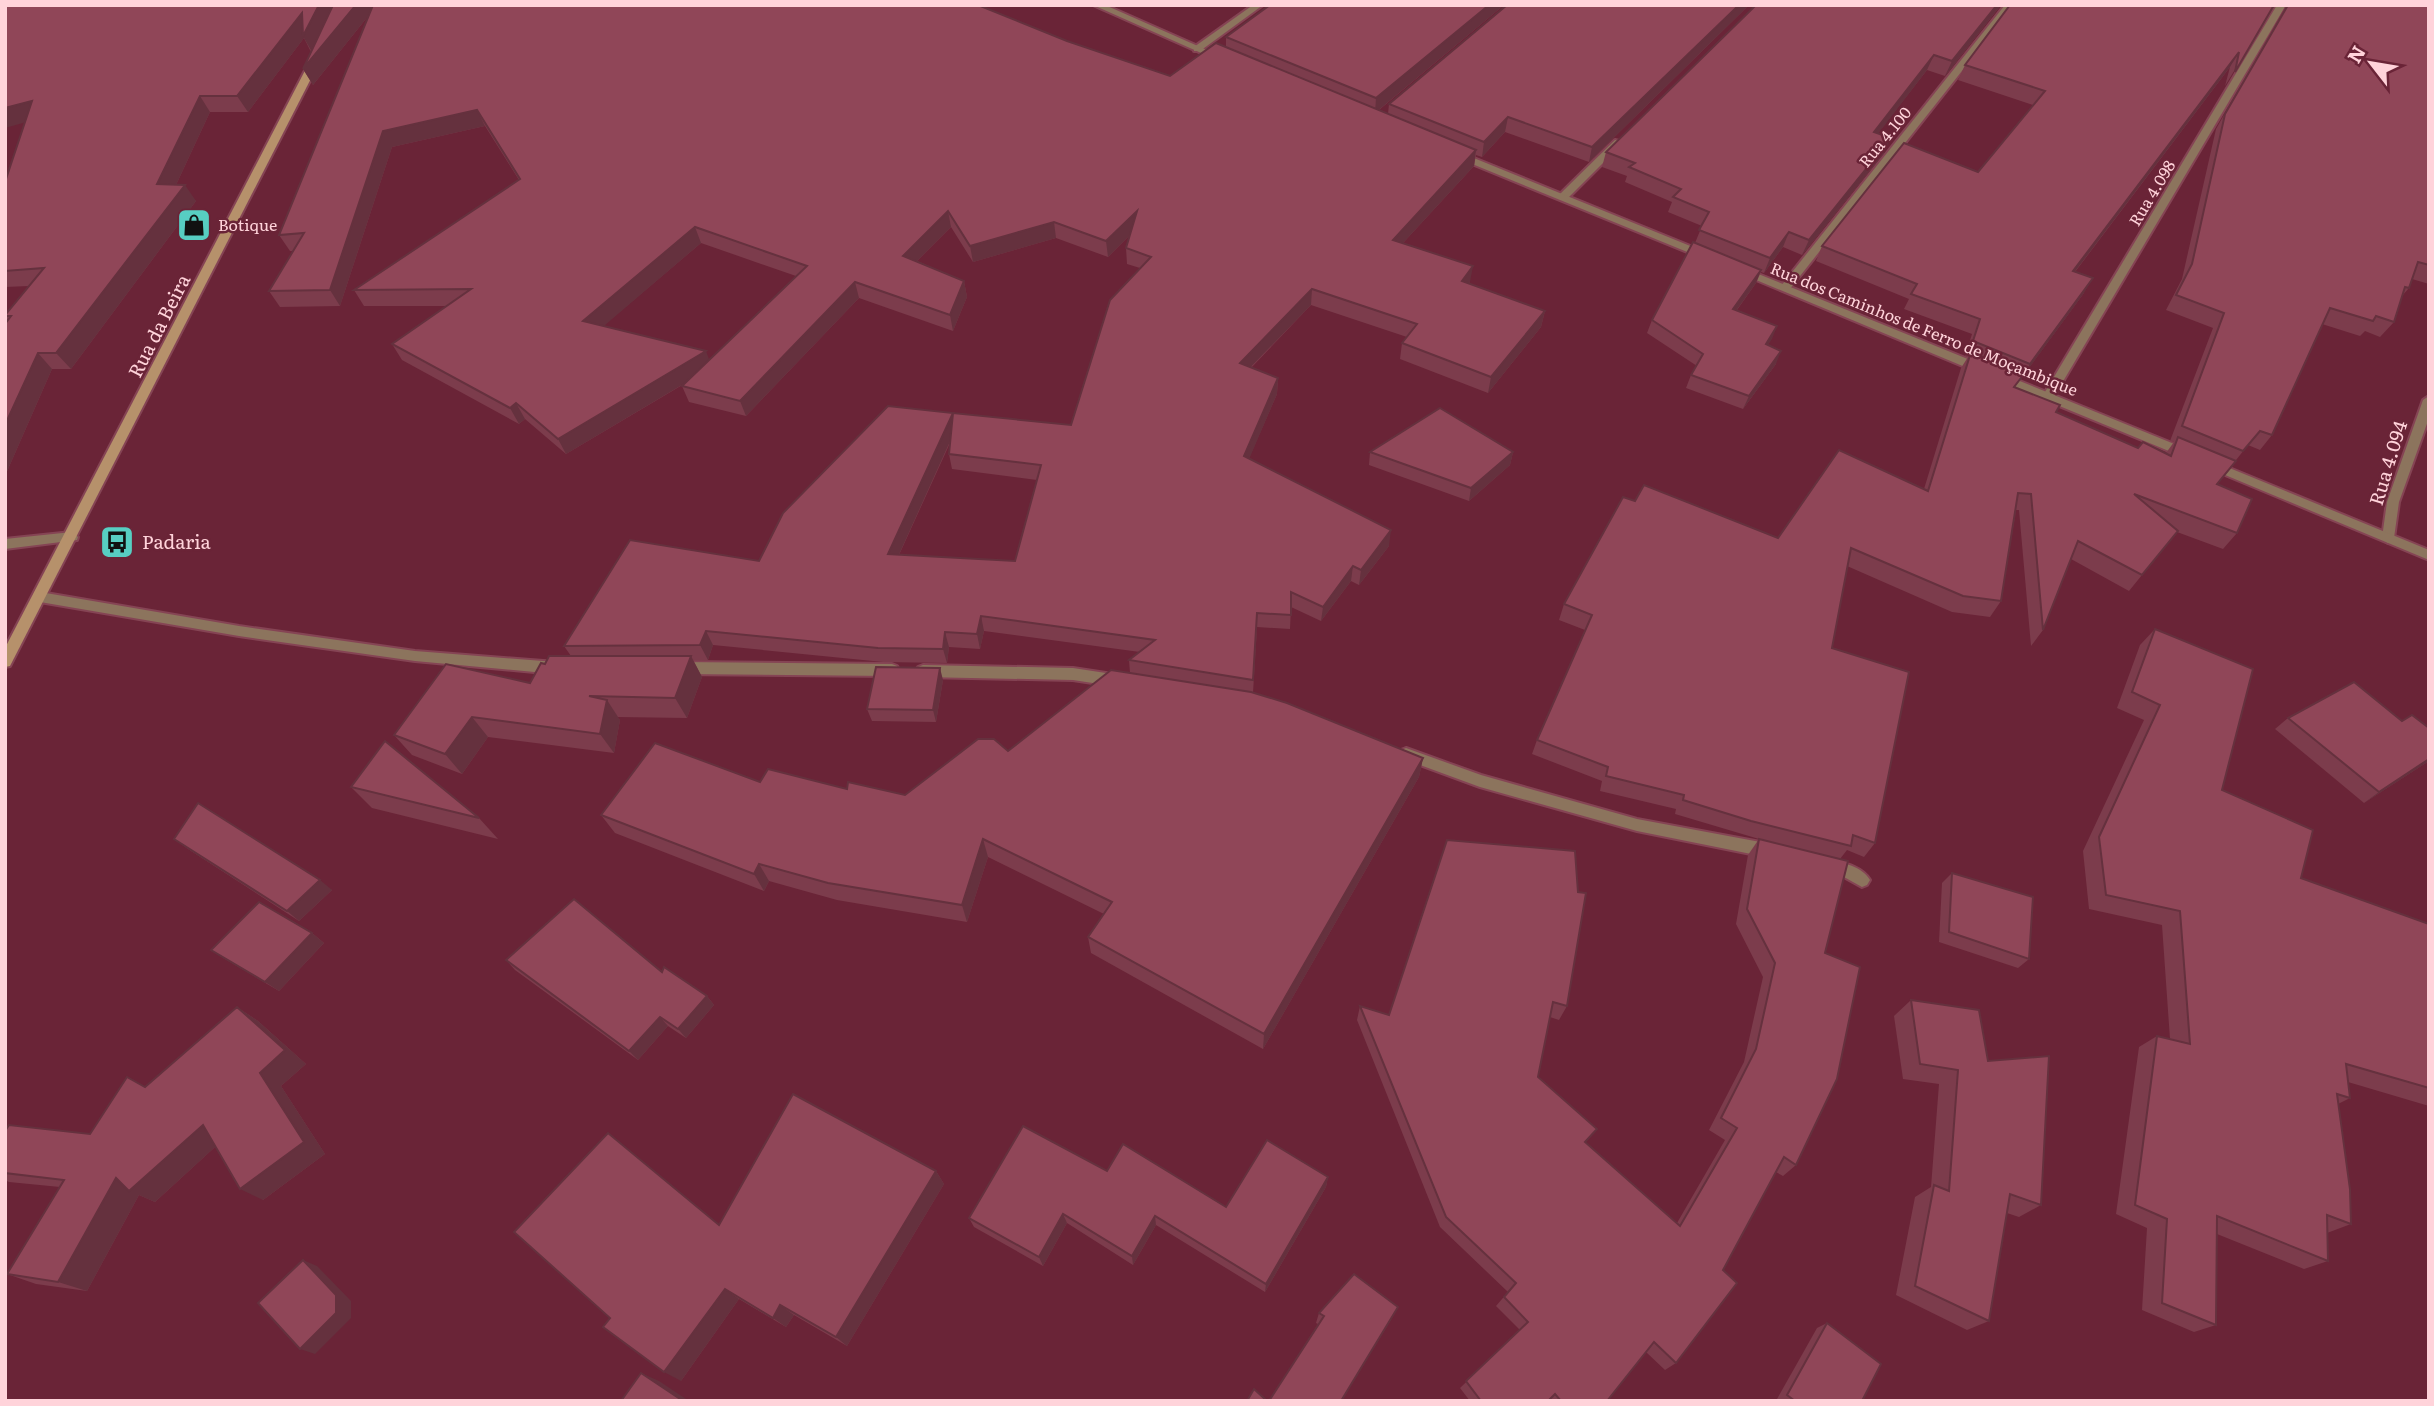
<svg xmlns="http://www.w3.org/2000/svg" width="2434" height="1406" viewBox="0 0 2434 1406" font-family="Literata,serif">
<style>
.lines{fill:none;stroke-linecap:round;stroke-linejoin:round}
.minor-casing{stroke:#854454;stroke-width:4}
.tertiary-casing{stroke:#854454;stroke-width:4}
.secondary-casing{stroke:#854454;stroke-width:4}
.minor{fill:#8c745d;fill-rule:evenodd}
.tertiary{fill:#8c745d;fill-rule:evenodd}
.secondary{fill:#b6916b;fill-rule:evenodd}
.wall{fill:#7c3c4c;fill-rule:evenodd}
.shaded-wall{fill:#65313e}
.building{fill:#904658;stroke:#65313e;stroke-width:2}
.labels{text-anchor:middle;stroke-width:5;stroke-linejoin:round;paint-order:stroke}
.far-street-label{font-size:16px;fill:#ffd3da;stroke:#6a2437}
.far-poi-label{font-size:16px;fill:#ffd3da;stroke:#6a2437;text-anchor:start}
.street-label{font-size:19px;fill:#ffd3da;stroke:#6a2437}
.poi-label{font-size:19px;fill:#ffd3da;stroke:#6a2437;text-anchor:start}
</style>
<rect width="100%" height="100%" fill="#6a2437"/>
<g class="lines">
<g class="minor-casing">
<g id="minor">
<polygon points="1253,5 1263,5 1200,51 1194,51 1194,47"/>
<polygon points="2005,5 2014,5 1789,290 1781,290 1781,286"/>
<polygon points="2277,5 2286,5 2052,400 2044,400 2042,397"/>
<polygon points="1615,140 1624,142 1567,199 1559,199 1559,195"/>
<polygon points="2429,396 2429,418 2399,502 2394,538 2388,543 2382,538 2387,502 2423,400"/>
<polygon points="72,532 78,537 77,540 5,549 5,539"/>
<polygon points="40,592 239,626 415,651 556,662 561,664 563,668 561,672 556,674 415,661 239,636 40,602 33,597"/>
<polygon points="678,662 892,664 897,666 899,670 897,674 892,676 678,674 673,672 671,668 673,664"/>
<polygon points="923,665 1073,668 1119,675 1124,677 1126,681 1124,685 1119,687 1073,680 923,677 918,675 916,671 918,667"/>
<polygon points="1406,748 1481,775 1637,819 1771,844 1776,846 1779,851 1776,856 1771,858 1637,831 1480,787 1401,758 1399,754 1401,750"/>
<path d="M1828,859C1843,863 1862,866 1870,880L1867,885L1862,887L1844,877L1823,871L1820,866L1823,861Z"/>
</g>
</g>
<g class="tertiary-casing">
<g id="tertiary">
<polygon points="1093,5 1105,5 1225,58 1217,60"/>
<polygon points="1459,152 1710,254 1711,256 1706,259 1702,258 1455,157 1455,153"/>
<polygon points="1741,267 1985,366 1987,369 1981,373 1977,372 1737,272 1737,268"/>
<polygon points="2000,373 2189,450 2191,453 2189,456 2181,456 1996,380 1994,377"/>
<polygon points="2210,460 2429,550 2429,560 2206,467 2204,464 2206,461"/>
</g>
</g>
<g class="secondary-casing">
<polygon id="secondary" points="316,56 321,59 10,666 5,667 5,648 311,59"/>
</g>
<use href="#minor" class="minor"/>
<use href="#tertiary" class="tertiary"/>
<use href="#secondary" class="secondary"/>
</g>
<g class="wall">
<path d="M5,5H978L1067,41L1170,76L1226,47V37L1504,5L1379,110L1388,114L1389,104L1749,5L1589,162L1505,132L1482,157L1476,155L1474,166L1403,243L1470,282L1469,284L1545,311L1541,327L1488,393L1400,359L1402,343L1407,337L1311,305L1251,368L1278,378L1277,394L1249,458L1389,546L1359,585L1351,581L1321,621L1291,607L1290,629L1257,627L1253,693L1423,758L1419,777L1263,1049L1091,953L1088,937L1104,914L988,857L967,922L837,900L769,881L764,891L615,833L601,815L760,782L905,795L1008,751L1130,673L1129,660L1140,652L984,631L980,649L949,647L947,663L883,662L713,645L708,660H693L702,677L687,718L617,717L620,720L614,753L488,737L462,774L412,755L394,735L530,683L545,664L571,656L564,646L759,561L888,406L1071,425L1140,268L1127,264L1126,248L1130,235L1108,257L1056,238L973,262L951,227L917,261L964,281L967,297L953,331L859,298L746,416L689,402L682,386L684,384L566,454L525,419L519,424L402,360L392,344L447,306H364L354,290L519,180L485,126L392,147L340,306L280,307L269,291L293,251H290L279,235L369,15L313,85L303,69L311,52L304,38L248,112H210L176,185L196,201L71,369H52L5,476L8,320L5,317V315L29,286L5,287V182L25,122ZM701,243L796,276L709,360L603,326ZM950,443L949,454L952,469L1037,480L1015,561L899,555Z"/>
<polygon points="1756,5 2001,5 1945,76 1927,70 1878,133 1884,153 1802,255 1783,247 1764,273 1761,272 1756,283 1737,310 1777,326 1768,345 1776,364 1743,409 1686,388 1691,375 1697,366 1647,333 1652,320 1695,243 1702,226 1668,212 1672,202 1625,182 1627,176 1602,167 1606,152"/>
<polygon points="2274,5 2225,86 2230,67 2075,272 2084,293 2015,387 2056,412 2138,448 2166,453 2174,442 2170,441 2213,328 2166,310 2182,279 2216,129 2286,5 2429,5 2429,284 2412,279 2409,288 2402,296 2394,322 2380,337 2365,331 2360,336 2322,324 2272,435 2260,450 2248,445 2217,484 2237,533 2223,549 2177,532 2129,591 2071,559 2043,630 2031,646 2019,510 2016,510 2001,601 1990,617 1952,612 1847,566 1832,648 1875,843 1864,857 1847,850 1840,859 1825,953 1796,1165 1783,1176 1776,1172 1723,1270 1676,1363 1665,1370 1646,1352 1607,1401 1470,1401 1460,1388 1520,1330 1496,1306 1508,1292 1440,1227 1357,1020 1360,1006 1389,1015 1447,840 1567,1006 1559,1020 1550,1017 1538,1077 1586,1143 1677,1223 1725,1140 1709,1130 1744,1062 1763,977 1736,924 1748,855 1759,839 1675,814 1676,809 1600,791 1602,781 1532,754 1537,740 1585,630 1559,620 1564,604 1635,501 1778,538 1924,489 1961,368 1968,357 1965,356 1972,334 1904,309 1909,299 1816,261 1822,246 1978,172 2033,105 1958,80 1965,65"/>
<polygon points="1370,452 1513,452 1510,465 1469,501 1369,465"/>
<polygon points="2155,629 2222,790 2301,878 2429,924 2429,1106 2348,1082 2350,1098 2338,1104 2351,1224 2327,1233 2328,1261 2304,1269 2217,1234 2216,1325 2194,1332 2142,1310 2147,1228 2116,1214 2139,1047 2157,1036 2170,1039 2162,925 2089,909 2083,851 2144,720 2117,708 2140,645"/>
<polygon points="943,680 936,722 872,721 867,709"/>
<polygon points="2288,718 2429,761 2364,803 2275,729"/>
<polygon points="351,787 479,818 498,839 372,808"/>
<polygon points="174,839 332,890 299,921 188,849"/>
<polygon points="1952,873 2029,959 2018,968 1939,942 1942,883"/>
<polygon points="312,933 324,943 279,991 225,959 211,950"/>
<polygon points="506,960 662,972 707,996 714,1005 686,1038 668,1026 638,1060 515,970"/>
<polygon points="1911,1000 1988,1061 2041,1205 2019,1217 2007,1213 1989,1321 1967,1330 1896,1295 1915,1197 1931,1187 1939,1084 1903,1079 1894,1016"/>
<polygon points="237,1007 258,1021 306,1064 281,1086 325,1154 263,1200 215,1147 155,1202 139,1195 87,1291 36,1284 7,1274 60,1187 9,1182 5,1180 5,1131 90,1134"/>
<polygon points="936,1171 944,1184 847,1346 794,1315 786,1327 739,1299 681,1381 719,1225"/>
<polygon points="1107,1171 1226,1207 1328,1177 1326,1187 1265,1292 1156,1225 1133,1265 1067,1223 1043,1266 974,1227 969,1218"/>
<polygon points="1319,1313 1392,1318 1341,1401 1269,1401 1318,1324 1316,1323"/>
<polygon points="1827,1323 1862,1401 1780,1401 1777,1399 1817,1328"/>
</g>
<g class="shaded-wall">
<polygon points="319,5 336,5 312,52 304,38 248,112 237,96 302,13"/>
<polygon points="356,5 377,5 313,85 303,69"/>
<polygon points="1489,5 1504,5 1375,113 1376,98"/>
<polygon points="1739,5 1749,5 1589,162 1592,147"/>
<polygon points="1997,5 2001,5 1945,76 1952,61"/>
<polygon points="2239,52 2230,67 2064,286 2073,271"/>
<polygon points="1934,55 1927,70 1868,147 1874,132"/>
<polygon points="200,96 210,112 169,200 157,184"/>
<polygon points="32,101 44,117 5,128 5,108"/>
<polygon points="477,110 485,126 392,147 340,306 330,290 383,131"/>
<polygon points="1508,117 1505,132 1482,157 1484,142"/>
<polygon points="1891,138 1884,153 1802,255 1809,240"/>
<polygon points="1476,150 1474,166 1391,256 1393,240"/>
<polygon points="185,185 196,201 71,369 56,353"/>
<polygon points="948,211 951,227 906,272 903,256"/>
<polygon points="1137,211 1138,227 1108,257 1106,241"/>
<polygon points="1054,222 1056,238 973,262 970,246"/>
<polygon points="695,227 701,243 591,337 583,321"/>
<polygon points="1789,232 1783,247 1764,273 1770,258"/>
<polygon points="1473,266 1470,282 1459,297 1462,281"/>
<polygon points="1761,270 1756,283 1728,322 1733,309"/>
<polygon points="2093,278 2084,293 2021,379 2030,364"/>
<polygon points="964,281 967,297 953,331 950,315"/>
<polygon points="855,282 859,298 746,416 740,401"/>
<polygon points="1312,289 1311,305 1239,379 1240,363"/>
<polygon points="1545,311 1541,327 1488,393 1491,377"/>
<polygon points="1777,326 1772,339 1760,357 1766,344"/>
<polygon points="706,351 712,367 566,454 558,439"/>
<polygon points="1781,351 1776,364 1743,409 1749,396"/>
<polygon points="38,353 52,369 5,476 5,425"/>
<polygon points="1278,378 1277,394 1244,471 1244,456"/>
<polygon points="516,403 525,419 519,424 510,408"/>
<polygon points="953,413 956,428 892,570 888,554"/>
<polygon points="1513,452 1510,465 1469,501 1471,488"/>
<polygon points="1391,530 1389,546 1359,585 1361,570"/>
<polygon points="1353,566 1351,581 1321,621 1323,607"/>
<polygon points="981,616 984,631 980,649 977,634"/>
<polygon points="706,631 713,645 708,660 700,645"/>
<polygon points="945,632 949,647 947,663 943,649"/>
<polygon points="691,656 702,677 687,718 675,698"/>
<polygon points="940,668 943,680 936,722 933,710"/>
<polygon points="607,700 620,720 614,753 600,734"/>
<polygon points="472,717 488,737 462,774 445,754"/>
<polygon points="1423,758 1419,777 1263,1049 1264,1034"/>
<polygon points="2429,759 2429,761 2364,803 2379,792"/>
<polygon points="983,839 988,857 967,922 962,905"/>
<polygon points="759,864 769,881 764,891 754,874"/>
<polygon points="320,880 332,890 299,921 287,911"/>
<polygon points="312,933 324,943 279,991 265,982"/>
<polygon points="707,996 714,1005 686,1038 678,1029"/>
<polygon points="237,1007 258,1021 306,1064 281,1086 325,1154 263,1200 240,1189 260,1073"/>
<polygon points="660,1017 668,1026 638,1060 629,1051"/>
<polygon points="203,1125 226,1137 155,1202 139,1195 87,1291 58,1282 116,1178"/>
<polygon points="936,1171 944,1184 847,1346 836,1337"/>
<polygon points="1328,1177 1326,1187 1265,1292 1266,1284"/>
<polygon points="1063,1214 1067,1223 1043,1266 1039,1257"/>
<polygon points="1155,1216 1156,1225 1133,1265 1132,1256"/>
<polygon points="303,1260 317,1266 351,1301 351,1318 315,1354 300,1349"/>
<polygon points="725,1289 739,1299 681,1381 664,1372"/>
<polygon points="780,1305 794,1315 786,1327 773,1318"/>
<polygon points="641,1373 659,1381 689,1401 683,1401"/>
</g>
<g class="building">
<polygon points="5,5 319,5 303,36 302,13 237,96 200,96 157,184 185,185 56,353 38,353 5,425 5,324 11,316 5,316 5,315 44,268 5,271 5,182 32,101 5,108"/>
<polygon points="333,5 356,5 303,69"/>
<polygon points="373,5 978,5 1067,41 1170,76 1216,43 1476,150 1393,240 1473,266 1462,281 1545,311 1491,377 1402,343 1417,324 1312,289 1240,363 1278,378 1244,456 1391,530 1361,570 1353,566 1323,607 1291,592 1291,615 1257,613 1253,680 1129,660 1155,640 981,616 977,634 945,632 943,649 878,648 706,631 700,645 564,646 630,540 759,561 783,513 888,406 953,413 888,554 1015,561 1041,465 949,454 953,413 1071,425 1110,300 1151,257 1126,248 1137,211 1106,241 1054,222 970,246 948,211 903,256 964,281 950,315 855,282 740,401 682,386 807,266 695,227 583,321 706,351 558,439 516,403 510,408 392,344 471,289 354,290 520,179 477,110 383,131 330,290 269,291 304,233 279,235"/>
<polygon points="1270,5 1489,5 1376,98 1226,37"/>
<polygon points="1507,5 1739,5 1592,147 1508,117 1484,142 1389,104"/>
<polygon points="1756,5 1997,5 1952,61 1934,55 1874,132 1891,138 1809,240 1789,232 1770,258 1699,230 1709,212 1673,197 1681,189 1629,167 1635,163 1606,152"/>
<polygon points="2010,5 2274,5 2235,72 2239,52 2073,271 2093,278 2030,364 1973,341 1980,319 1911,294 1917,284 1822,246 1904,143 1978,172 2045,91 1965,65"/>
<polygon points="2288,5 2429,5 2429,265 2418,262 2409,288 2405,287 2394,322 2376,316 2373,321 2330,308 2272,435 2260,431 2243,451 2182,426 2224,313 2176,295 2192,264 2225,114"/>
<polygon points="1693,242 1761,270 1733,309 1777,326 1766,344 1781,351 1749,396 1691,375 1703,354 1652,320"/>
<polygon points="1971,352 2024,374 2014,387 2060,405 2056,412 2138,448 2143,442 2171,456 2178,437 2236,461 2217,484 2252,499 2237,533 2134,494 2178,531 2142,575 2078,541 2043,630 2031,494 2018,493 2001,601 1963,596 1851,548 1832,648 1909,672 1875,843 1853,835 1851,846 1751,821 1683,800 1684,795 1606,776 1608,767 1537,740 1592,615 1564,604 1623,497 1635,501 1644,485 1778,538 1839,450 1928,491"/>
<polygon points="1440,408 1513,452 1471,488 1370,452"/>
<polygon points="2155,629 2253,669 2222,790 2313,830 2301,878 2429,924 2429,1088 2346,1064 2350,1098 2337,1094 2350,1189 2351,1224 2327,1215 2328,1261 2217,1216 2216,1325 2162,1303 2167,1219 2135,1205 2157,1036 2190,1044 2180,911 2106,895 2099,837 2160,705 2132,692"/>
<polygon points="549,656 691,656 675,698 589,696 607,700 600,734 472,717 445,754 394,735 446,664 530,683 541,663 545,664"/>
<polygon points="876,667 940,668 933,710 867,709"/>
<polygon points="1111,670 1251,692 1287,703 1423,758 1264,1034 1088,937 1112,902 983,839 962,905 828,883 759,864 754,874 601,815 655,743 760,782 768,769 847,789 848,782 905,795 978,739 994,739 1008,751"/>
<polygon points="2354,682 2402,721 2412,715 2429,728 2429,759 2379,792 2288,718"/>
<polygon points="385,741 479,818 351,787"/>
<polygon points="198,803 320,880 287,911 174,839"/>
<polygon points="1759,839 1848,861 1825,953 1860,967 1837,1079 1796,1165 1784,1157 1723,1270 1737,1283 1676,1363 1654,1342 1607,1401 1561,1401 1555,1394 1548,1401 1481,1401 1466,1381 1528,1322 1504,1297 1516,1283 1446,1217 1360,1006 1389,1015 1447,840 1575,851 1578,892 1586,893 1567,1006 1553,1002 1538,1077 1597,1129 1585,1142 1680,1226 1737,1128 1721,1118 1756,1049 1775,963 1747,909"/>
<polygon points="1952,873 2033,897 2029,959 1949,932"/>
<polygon points="574,899 662,972 664,967 707,996 678,1029 660,1017 629,1051 506,960"/>
<polygon points="259,902 312,933 265,982 211,950"/>
<polygon points="1911,1000 1979,1010 1988,1061 2049,1056 2041,1205 2010,1194 1989,1321 1915,1286 1934,1185 1949,1191 1958,1070 1920,1064"/>
<polygon points="237,1007 285,1050 260,1073 304,1142 240,1189 203,1125 129,1191 116,1178 58,1282 7,1274 64,1180 5,1173 5,1131 9,1125 90,1134 127,1077 145,1087"/>
<polygon points="793,1094 936,1171 836,1337 780,1305 773,1318 725,1289 664,1372 603,1327 610,1318 514,1232 608,1133 719,1225"/>
<polygon points="1023,1126 1107,1171 1123,1144 1226,1207 1267,1140 1328,1177 1266,1284 1155,1216 1132,1256 1063,1214 1039,1257 969,1218"/>
<polygon points="303,1260 336,1295 336,1313 300,1349 258,1303"/>
<polygon points="1354,1274 1398,1307 1341,1401 1269,1401 1324,1316 1319,1313"/>
<polygon points="1827,1323 1881,1364 1862,1401 1795,1401 1787,1395"/>
<polygon points="641,1373 683,1401 621,1401"/>
<polygon points="1254,1389 1267,1401 1247,1401"/>
</g>
<defs>
<g id="shop-square" transform="scale(1.75)"><rect x="-9" y="-9" width="18" height="18" rx="4" fill="#57cec2" stroke="#6a2437"/><path d="M-5-2.5h2.3a2.7 3.5 0 0 1 5.4 0H5L5.5 6h-11ZM-1.5-2.5h3a1.5 2.3 0 0 0-3 0Z" fill="#111"/></g>
<g id="bus-square" transform="scale(1.75)"><rect x="-9" y="-9" width="18" height="18" rx="4" fill="#57cec2" stroke="#6a2437"/><path d="M-5-6H5V4H4V6H2V4H-2V6H-4V4H-5ZM-3.5-4V0h7V-4ZM-3.5 1.2v1.5H-2V1.2ZM2 1.2v1.5H3.5V1.2Z" fill="#111"/></g>
</defs>
<g fill-rule="evenodd">
<use href="#shop-square" x="194" y="225"/>
<use href="#bus-square" x="117" y="542"/>
</g>
<g class="labels">
<g class="far-street-label">
<text transform="translate(1885 137) rotate(-51)" y="6">Rua 4.100</text>
<text transform="translate(2152 193) rotate(-59)" y="6">Rua 4.098</text>
<text transform="translate(1924 329) rotate(22)" y="6">Rua dos Caminhos de Ferro de Moçambique</text>
</g>
<g class="far-poi-label">
<text x="218" y="231">Botique</text>
</g>
<g class="street-label">
<text transform="translate(159 326) rotate(-63)" y="7">Rua da Beira</text>
<text transform="translate(2388 463) rotate(-73)" y="7">Rua 4.094</text>
</g>
<g class="poi-label">
<text x="142" y="549">Padaria</text>
</g>
</g>
<rect width="2434" height="1406" fill="none" stroke="#ffd3da" stroke-width="14"/>
<g transform="translate(2371 63) rotate(301)" stroke="#6a2437" stroke-width="5" paint-order="stroke">
<path d="M0-5L12 26L0 18L-12 26Z" fill="#ffd3da"/>
<text y="-10" font-size="19" font-weight="bold" text-anchor="middle" fill="#ffd3da">N</text>
</g>
</svg>
